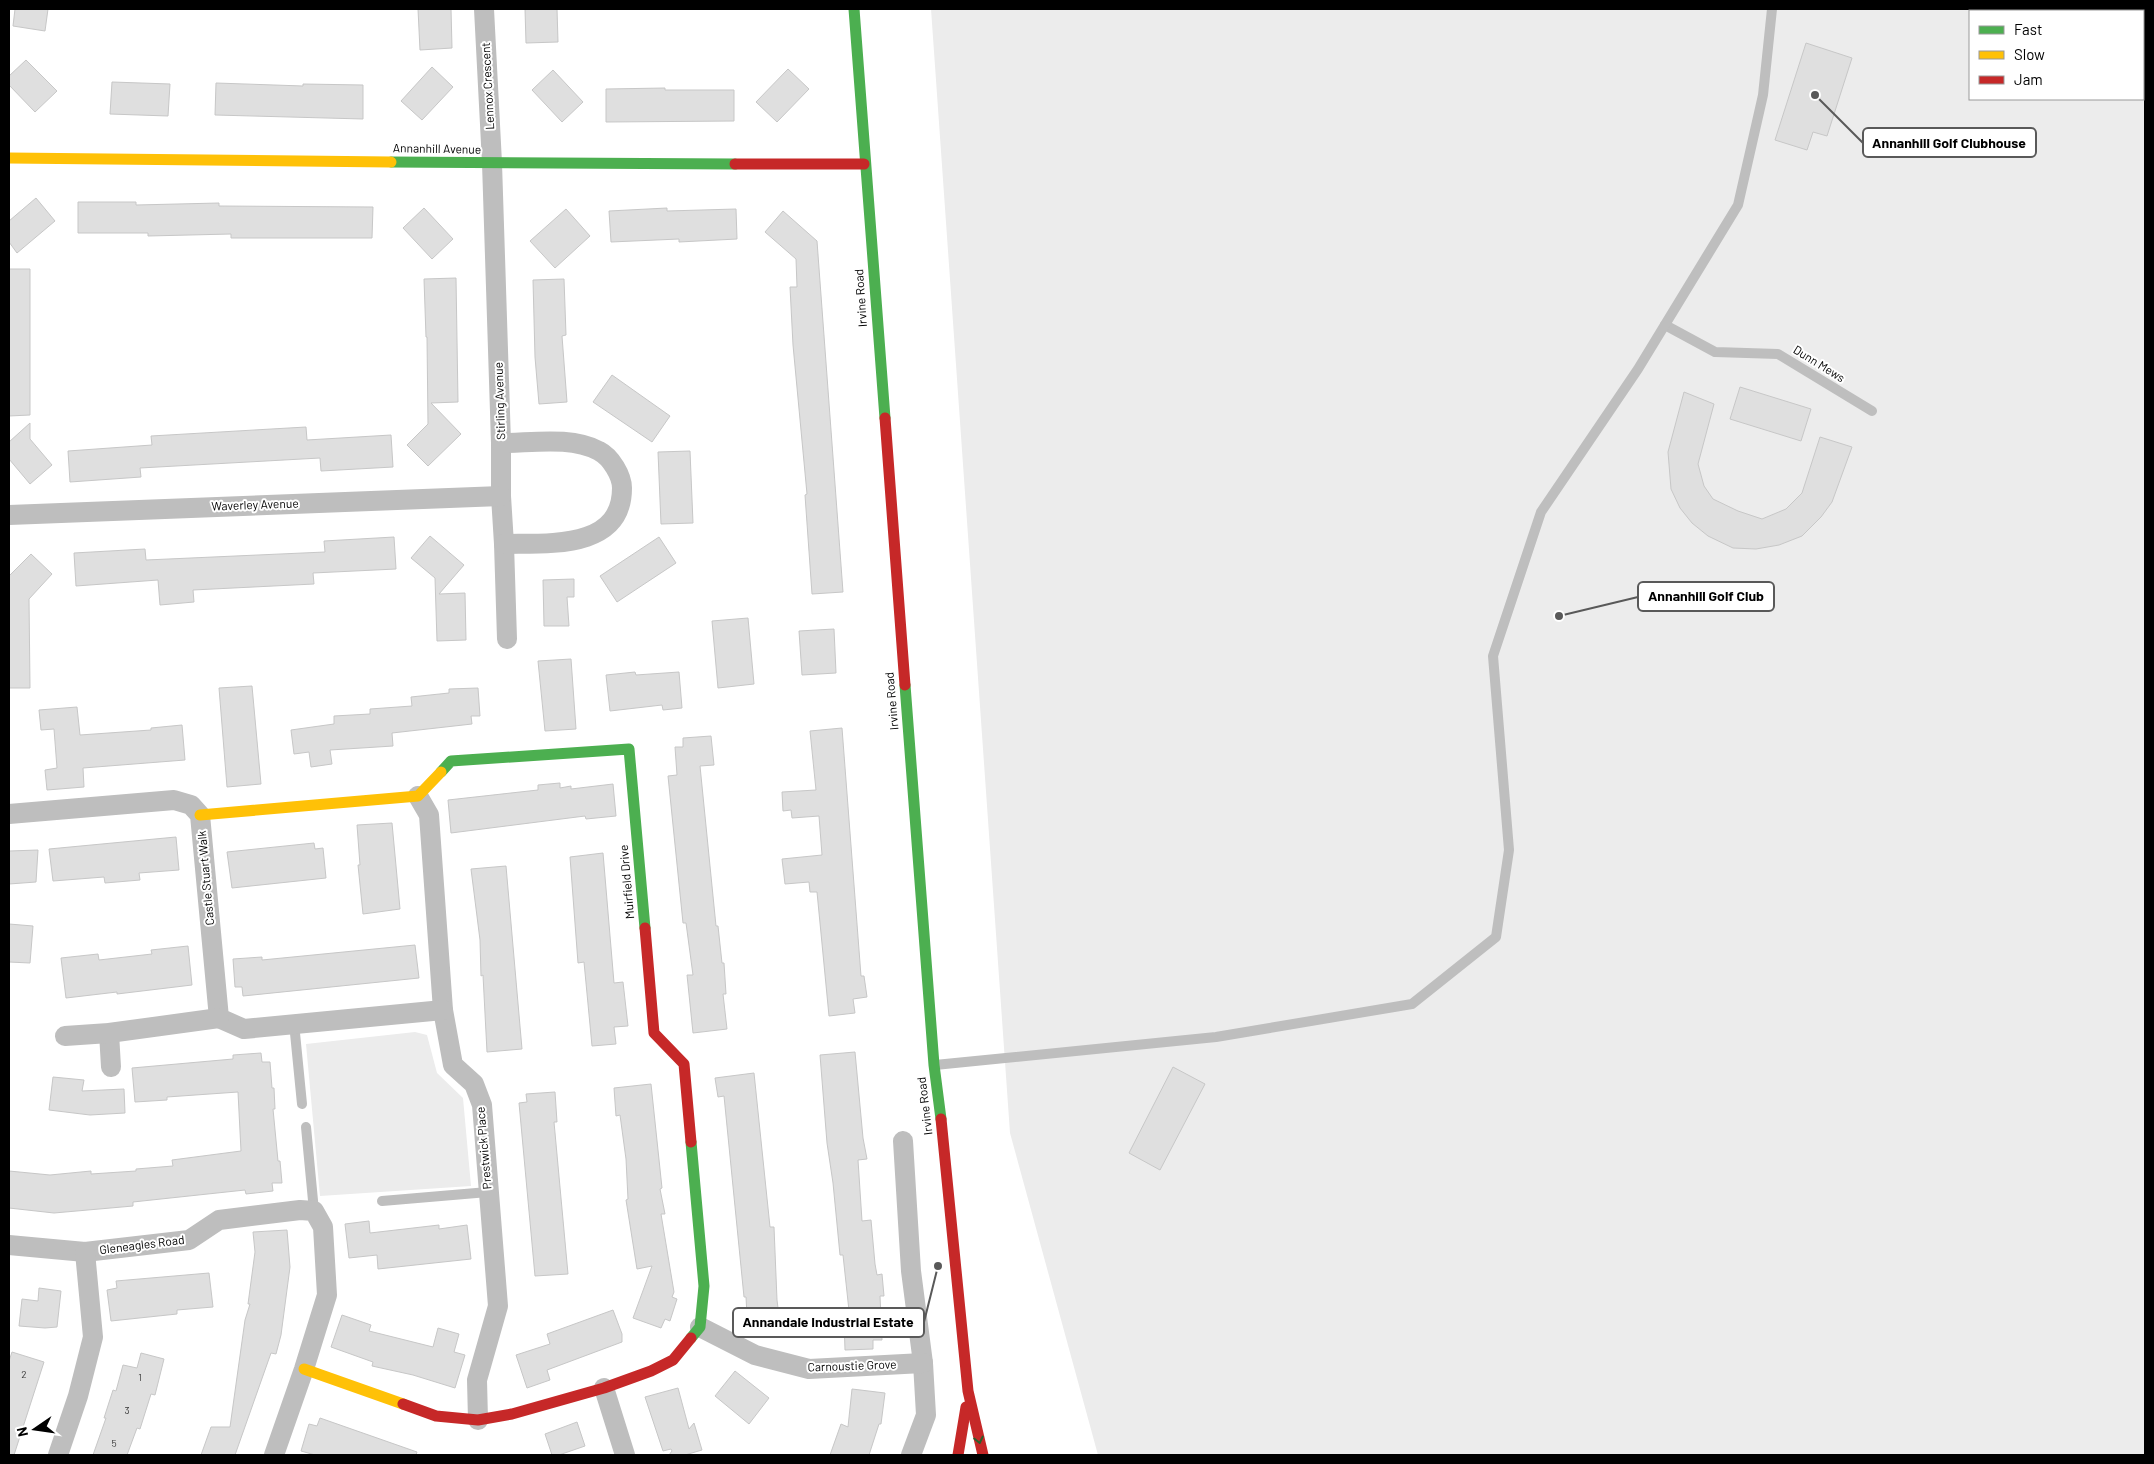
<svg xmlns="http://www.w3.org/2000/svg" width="2154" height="1464" viewBox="0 0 2154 1464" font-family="Barlow,sans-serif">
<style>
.green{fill:#ececec;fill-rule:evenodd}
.building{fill:#dfdfdf;stroke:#c7c7c7}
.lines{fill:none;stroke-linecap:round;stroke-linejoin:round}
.lane{stroke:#bebebe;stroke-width:10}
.street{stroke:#bebebe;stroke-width:20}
.fast{stroke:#4caf50;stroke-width:11}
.slow{stroke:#ffc107;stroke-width:11}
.jam{stroke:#c62828;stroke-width:11}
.oneway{stroke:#2a602c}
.labels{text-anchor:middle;stroke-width:4;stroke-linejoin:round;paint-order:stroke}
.number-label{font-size:10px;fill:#383838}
.street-label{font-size:12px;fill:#000;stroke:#fff}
.leader{fill:none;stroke:#595959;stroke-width:2}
.callout-dot{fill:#595959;stroke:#fff;stroke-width:2}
.callout{fill:#fff;stroke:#595959;stroke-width:2}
.callout-label{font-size:14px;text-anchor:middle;font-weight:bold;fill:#000}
</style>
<rect width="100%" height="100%" fill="#fff"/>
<g class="green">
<path d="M931,9H2145V1455H1098L1010,1133ZM1970,11H2143V99H1970Z"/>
<polygon points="415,1032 427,1035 437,1073 463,1098 471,1186 320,1196 306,1044"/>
</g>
<g class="building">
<polygon points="15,9 48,9 45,31 13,26"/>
<polygon points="418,9 451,9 452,48 420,50"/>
<polygon points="525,9 557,9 558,42 526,43"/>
<polygon points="1806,43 1852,58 1827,136 1813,132 1807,150 1775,140"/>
<polygon points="26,60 57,91 35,112 9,85 9,76"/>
<polygon points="432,67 453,87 422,120 401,101"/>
<polygon points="788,69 809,89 777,122 756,102"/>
<polygon points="553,70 583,102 562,122 532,90"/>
<polygon points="112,82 170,84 168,116 110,114"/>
<polygon points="216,83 303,86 303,84 363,85 363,119 215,115"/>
<polygon points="665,88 665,90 734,90 734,121 606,122 606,89"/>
<polygon points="36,198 55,221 17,253 9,242 9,221"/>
<polygon points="78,202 136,202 136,205 219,203 219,206 373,207 372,238 231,238 231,234 148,236 148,233 78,233"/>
<polygon points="424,208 453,239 432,259 403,228"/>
<polygon points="667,208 667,211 736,209 737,239 679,242 679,239 611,242 609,211"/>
<polygon points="566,209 590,236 555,268 530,241"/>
<polygon points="783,211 817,241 843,592 812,594 805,495 807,494 793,345 790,287 797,287 796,259 765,232"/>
<polygon points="9,269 30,269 30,415 9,416"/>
<polygon points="456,278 458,402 431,403 461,434 428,466 407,445 428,424 427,337 426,337 424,279"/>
<polygon points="564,279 566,335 562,336 567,402 539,404 535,357 533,280"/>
<polygon points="612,375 670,416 652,442 593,402"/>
<polygon points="1740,387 1811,409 1801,441 1730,419"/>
<polygon points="1684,392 1714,404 1698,464 1704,486 1713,499 1738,511 1762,519 1786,509 1802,493 1820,437 1852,447 1832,502 1821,517 1802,536 1779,545 1756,549 1733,548 1708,536 1692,523 1680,508 1671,489 1668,452"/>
<polygon points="30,423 30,439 52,465 30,484 9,459 9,442"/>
<polygon points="306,427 307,440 391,435 393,467 321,471 320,458 140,468 141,477 70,482 68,451 152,445 151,436"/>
<polygon points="690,451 693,523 661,524 658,452"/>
<polygon points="430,536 464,565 439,594 465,593 466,640 437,641 435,578 411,558"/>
<polygon points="394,537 396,569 313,573 314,584 193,590 194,602 160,605 158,580 76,586 74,553 145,549 146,560 325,552 324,541"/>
<polygon points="659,537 676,563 617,602 600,576"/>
<polygon points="31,554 52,574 29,599 30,688 9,688 9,576"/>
<polygon points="574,579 574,597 567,597 569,626 544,626 543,580"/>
<polygon points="748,618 754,684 718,688 712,621"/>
<polygon points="834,629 836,673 802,675 799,631"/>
<polygon points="571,659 576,729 545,731 538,661"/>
<polygon points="635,672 636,675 679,672 682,708 663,710 662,705 610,711 606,675"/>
<polygon points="252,686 261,784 227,787 219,688"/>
<polygon points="478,688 480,716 471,716 472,724 392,733 393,746 330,750 332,764 311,767 309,752 294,754 291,730 334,724 334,716 370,714 370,709 412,706 411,697 449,693 449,689"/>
<polygon points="77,707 80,735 151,730 151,728 182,725 185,760 83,768 84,787 47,790 45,770 57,768 54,729 41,730 39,710"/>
<polygon points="842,728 861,976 864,976 867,997 853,999 855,1013 829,1016 817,892 810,892 809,882 785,884 782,859 822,855 819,816 792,818 791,810 783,811 782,792 816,790 810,731"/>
<polygon points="711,736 714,765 700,766 716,926 718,926 722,963 724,963 726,994 723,994 727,1029 693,1033 687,975 693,975 686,923 683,923 668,776 677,775 675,747 683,747 683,738"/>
<polygon points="560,783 560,788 571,786 571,789 613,784 616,816 586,819 585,816 451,833 448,800 538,790 538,785"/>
<polygon points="392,823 400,909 363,914 358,865 360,865 357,825"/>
<polygon points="176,837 179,870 139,873 140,880 105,883 104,877 53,881 49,849"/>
<polygon points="314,843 315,849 323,848 326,878 232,888 227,852"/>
<polygon points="38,850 36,882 9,884 9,851"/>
<polygon points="603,853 614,983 623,982 628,1026 614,1027 616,1044 592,1046 584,962 578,963 570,857"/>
<polygon points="506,866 522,1049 487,1052 483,975 481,976 480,940 471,869"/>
<polygon points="9,924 33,926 30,963 9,962"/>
<polygon points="415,945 419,978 243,996 242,987 235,987 233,959 262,957 262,960"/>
<polygon points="188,946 192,985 117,994 117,992 66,998 61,958 98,954 99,960 152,954 151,950"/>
<polygon points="855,1052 863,1138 867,1159 858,1160 862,1221 871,1220 875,1264 877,1275 882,1274 884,1296 880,1296 882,1340 873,1340 873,1349 845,1350 844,1320 850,1320 843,1255 840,1255 833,1183 827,1143 820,1055"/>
<polygon points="261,1053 262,1062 270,1062 272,1088 274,1088 275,1109 273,1109 278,1161 280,1161 282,1183 272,1183 273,1191 246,1194 245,1190 133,1202 133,1206 54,1213 9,1208 9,1171 50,1175 91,1171 91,1174 136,1171 136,1169 173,1166 172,1160 241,1151 238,1092 167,1097 167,1100 135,1102 132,1068 233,1059 233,1055"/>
<polygon points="1173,1067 1205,1084 1160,1170 1129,1153"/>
<polygon points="754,1073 770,1227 774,1227 777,1300 781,1332 748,1334 746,1297 744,1297 724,1096 718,1097 715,1078"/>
<polygon points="53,1077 84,1080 82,1091 124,1089 125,1113 90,1115 49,1110"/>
<polygon points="651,1084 662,1188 660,1189 665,1214 661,1214 674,1292 672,1297 677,1299 670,1321 665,1319 661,1328 633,1318 652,1266 637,1269 626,1200 628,1199 626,1159 620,1115 616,1116 614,1088"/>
<polygon points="555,1092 557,1122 554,1122 568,1274 535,1276 519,1103 527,1102 526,1094"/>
<polygon points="369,1221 370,1233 439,1225 439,1229 467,1225 471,1259 378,1269 377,1255 349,1258 345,1224"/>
<polygon points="287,1230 290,1267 281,1335 276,1354 271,1353 235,1455 201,1455 211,1427 230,1427 245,1320 250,1304 248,1304 255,1252 253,1232"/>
<polygon points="209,1273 213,1307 177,1310 177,1314 111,1321 107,1290 117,1288 116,1281"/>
<polygon points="39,1288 61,1291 57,1327 45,1328 19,1326 22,1299 38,1301"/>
<polygon points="613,1310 622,1334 622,1342 547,1370 550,1380 527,1388 516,1355 550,1344 547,1334"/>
<polygon points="342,1315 371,1325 369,1331 433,1347 438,1328 459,1334 454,1352 465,1355 455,1388 413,1375 372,1366 373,1362 331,1347"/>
<polygon points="12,1352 44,1362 14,1455 9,1455 9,1361"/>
<polygon points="141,1353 164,1359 155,1395 151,1394 140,1429 137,1428 127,1455 93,1455 106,1418 104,1418 113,1390 116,1391 123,1365 137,1368"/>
<polygon points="735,1371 769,1398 749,1424 715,1396"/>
<polygon points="678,1388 689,1429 694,1423 702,1450 685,1455 669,1455 672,1451 671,1449 663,1451 645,1397"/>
<polygon points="852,1389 885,1393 881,1424 879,1424 869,1455 830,1455 841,1424 848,1427"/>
<polygon points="320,1418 417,1452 416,1455 315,1455 301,1451 309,1424 317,1426"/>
<polygon points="577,1422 585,1446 559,1455 552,1455 545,1434"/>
</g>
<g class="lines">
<g class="lane">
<polyline points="1665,325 1715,352 1778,354 1872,411"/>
<polyline points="294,1023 302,1104"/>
<polyline points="935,1065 1216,1037 1412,1004 1496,937 1509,850 1493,656 1541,512 1638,369 1738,205 1763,95 1772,9"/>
<polyline points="306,1127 314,1211"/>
<polyline points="382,1201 488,1192"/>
</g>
<g class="street">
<polyline points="484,9 492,163 501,443 501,496 504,544 507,639"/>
<path d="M501,443C532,443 571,436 599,451C611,457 622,476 622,488C622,550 548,543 504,544"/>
<polyline points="9,515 501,496"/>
<polyline points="418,796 429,815 443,1010 453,1065 474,1084 482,1105 498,1306 477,1380 478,1420"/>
<polyline points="9,814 174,800 191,805 200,815 219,1018 244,1029 443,1010"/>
<polyline points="109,1033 111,1067"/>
<polyline points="65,1036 109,1033 219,1018"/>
<polyline points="903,1141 911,1271 923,1363 926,1415 911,1455"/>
<polyline points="9,1245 85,1252 189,1240 219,1220 300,1210 314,1211 323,1227 327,1295 304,1369 274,1455"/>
<polyline points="700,1327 755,1355 809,1369 923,1363"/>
<polyline points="604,1388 625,1455"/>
<polyline points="58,1455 78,1396 93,1337 85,1252"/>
</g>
<g class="fast">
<polyline points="854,9 885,418"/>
<polyline points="391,162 735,164"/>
<polyline points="905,685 934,1065 941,1119"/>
<polyline points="441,772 451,761 629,749 645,928"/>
<polyline points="691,1338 700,1327 704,1286 691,1142"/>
</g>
<g class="slow">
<polyline points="9,158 391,162"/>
<polyline points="200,815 418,796 441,772"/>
<polyline points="304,1369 403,1404"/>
</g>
<g class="jam">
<polyline points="735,164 864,164"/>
<polyline points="885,418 905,685"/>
<polyline points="645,928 654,1033 684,1064 691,1142"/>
<polyline points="941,1119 968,1391 983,1455"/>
<polyline points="403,1404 436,1416 478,1420 512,1414 604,1388 651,1371 673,1360 691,1338"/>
<polyline points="958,1455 966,1407"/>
</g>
</g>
<defs><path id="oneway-chevron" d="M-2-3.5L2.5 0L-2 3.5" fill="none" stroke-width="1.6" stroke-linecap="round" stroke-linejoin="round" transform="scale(1.25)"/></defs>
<use class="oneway" href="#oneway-chevron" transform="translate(979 1440) rotate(77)"/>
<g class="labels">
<g class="number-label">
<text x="24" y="1378">2</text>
<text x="140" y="1381">1</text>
<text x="127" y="1414">3</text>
<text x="114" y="1447">5</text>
</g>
<g class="street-label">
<text transform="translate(488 86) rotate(-93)" y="4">Lennox Crescent</text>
<text transform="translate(437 149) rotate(1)" y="4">Annanhill Avenue</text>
<text transform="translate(861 298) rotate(-94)" y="4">Irvine Road</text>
<text transform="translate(1819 364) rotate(32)" y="4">Dunn Mews</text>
<text transform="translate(500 401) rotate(-92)" y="4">Stirling Avenue</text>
<text transform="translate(255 505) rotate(-2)" y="4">Waverley Avenue</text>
<text transform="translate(892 701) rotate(-95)" y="4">Irvine Road</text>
<text transform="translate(206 878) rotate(-95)" y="4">Castle Stuart Walk</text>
<text transform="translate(627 882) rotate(-95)" y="4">Muirfield Drive</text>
<text transform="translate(925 1106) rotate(-97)" y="4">Irvine Road</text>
<text transform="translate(484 1148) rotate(-95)" y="4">Prestwick Place</text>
<text transform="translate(142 1245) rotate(-7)" y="4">Gleneagles Road</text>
<text transform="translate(852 1366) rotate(-2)" y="4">Carnoustie Grove</text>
</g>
</g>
<path class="leader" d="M1815 95L1863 143M1559 616L1638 597M938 1266L924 1322"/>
<g class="callout-dot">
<circle cx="1815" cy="95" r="5"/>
<circle cx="1559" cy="616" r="5"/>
<circle cx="938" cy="1266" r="5"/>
</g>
<g class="callout">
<rect x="1863" y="128" width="173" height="29" rx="5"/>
<rect x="1638" y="582" width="136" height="29" rx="5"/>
<rect x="733" y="1308" width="191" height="29" rx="5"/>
</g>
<g class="callout-label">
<text x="1949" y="148">Annanhill Golf Clubhouse</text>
<text x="1706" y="601">Annanhill Golf Club</text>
<text x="828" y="1327">Annandale Industrial Estate</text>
</g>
<rect width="2154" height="1464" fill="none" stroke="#000000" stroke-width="20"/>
<rect x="1969" y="10" width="175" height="90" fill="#ffffff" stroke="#999999"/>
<rect x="1979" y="26" width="25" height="8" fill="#4caf50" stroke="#999999"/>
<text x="2014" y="35" font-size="15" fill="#000000">Fast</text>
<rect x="1979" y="51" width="25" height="8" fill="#ffc107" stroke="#999999"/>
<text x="2014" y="60" font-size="15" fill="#000000">Slow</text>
<rect x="1979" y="76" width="25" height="8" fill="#c62828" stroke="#999999"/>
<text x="2014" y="85" font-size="15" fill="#000000">Jam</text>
<g transform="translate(35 1429) rotate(257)" stroke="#ffffff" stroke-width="4" paint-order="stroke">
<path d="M0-4L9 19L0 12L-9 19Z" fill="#000000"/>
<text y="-8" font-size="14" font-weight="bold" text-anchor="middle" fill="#000000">N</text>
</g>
</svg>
